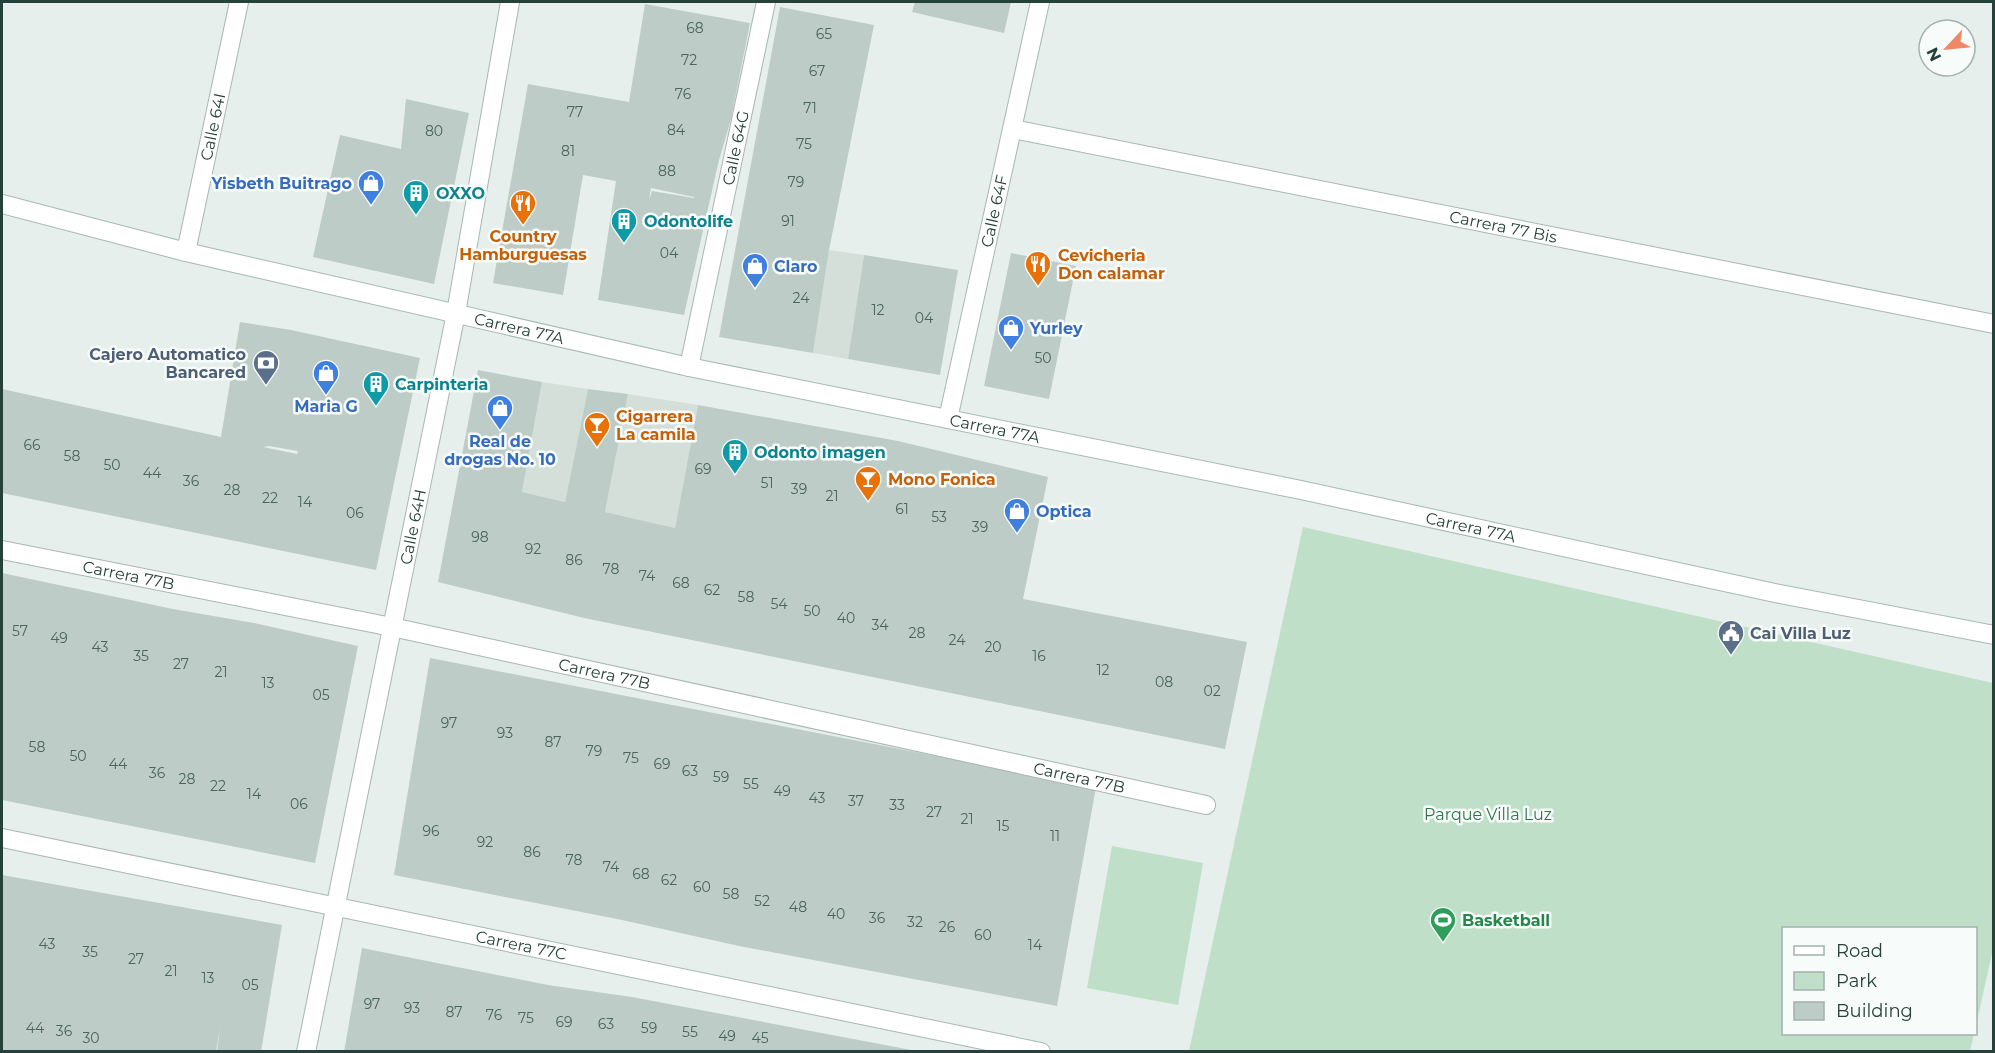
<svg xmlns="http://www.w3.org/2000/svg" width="1995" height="1053" viewBox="0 0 1995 1053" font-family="Montserrat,sans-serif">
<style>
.built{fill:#d4dfda}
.green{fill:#c0dfc9}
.building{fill:#beccc7;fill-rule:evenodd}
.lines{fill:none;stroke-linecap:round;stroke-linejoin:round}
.minor-casing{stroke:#a8b7b2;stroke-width:20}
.tertiary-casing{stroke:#a8b7b2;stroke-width:20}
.secondary-casing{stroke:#a5bab3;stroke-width:20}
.minor{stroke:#fff;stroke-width:18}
.tertiary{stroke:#fff;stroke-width:18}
.secondary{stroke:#fff;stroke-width:18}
.labels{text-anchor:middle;stroke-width:5;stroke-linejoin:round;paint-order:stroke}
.number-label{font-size:14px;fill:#4b645d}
.street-label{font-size:16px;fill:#25413a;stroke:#f7fbf9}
.shop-label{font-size:16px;font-weight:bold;fill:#366cbe;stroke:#f7fbf9;text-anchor:start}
.culture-label{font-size:16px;font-weight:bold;fill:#0d838f;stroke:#f7fbf9;text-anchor:start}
.food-label{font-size:16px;font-weight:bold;fill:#c56008;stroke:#f7fbf9;text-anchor:start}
.service-label{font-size:16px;font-weight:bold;fill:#4e5e75;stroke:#f7fbf9;text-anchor:end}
.park-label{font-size:16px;fill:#30774c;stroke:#f7fbf9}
.leisure-label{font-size:16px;font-weight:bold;fill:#27864d;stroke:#f7fbf9;text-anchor:start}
</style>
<rect width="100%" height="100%" fill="#e6efeb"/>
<g class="built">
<polygon points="829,250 864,255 848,359 813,353"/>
<polygon points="542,382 588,389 565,502 522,492"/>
<polygon points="628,394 698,405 675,528 605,512"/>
</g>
<g class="green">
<polygon points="1303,527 1993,683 1994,944 1976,1026 1976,928 1784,928 1784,1034 1974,1034 1970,1051 1189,1051"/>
<polygon points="1112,846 1203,863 1178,1005 1087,988"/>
</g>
<g class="building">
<polygon points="915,2 1011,2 1004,33 912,12"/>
<path d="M645,4L750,23L731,119L719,160L684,315L598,300L616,181L583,175L563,295L493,283L528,84L629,102ZM651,188L694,197V198L652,191L649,200Z"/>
<polygon points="780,7 874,25 829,250 813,353 719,337"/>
<polygon points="406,99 469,113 434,284 313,257 340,135 401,149"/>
<polygon points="1011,253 1076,266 1049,399 984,386"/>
<polygon points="864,255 958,270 940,375 848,359"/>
<path d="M240,322L291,330L420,358L376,570L2,493V389L221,437ZM269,446L298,451L297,454L263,447Z"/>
<polygon points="478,370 542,382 522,492 565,502 588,389 628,394 605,512 675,528 698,405 898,441 1048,477 1023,599 1247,642 1225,749 584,618 438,582"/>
<polygon points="2,573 173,609 254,623 358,646 315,863 2,800"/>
<polygon points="430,658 1096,787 1057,1006 739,946 622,920 394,875"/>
<polygon points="2,875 282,925 261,1052 217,1052 220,1028 216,1052 2,1052"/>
<polygon points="362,948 548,985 632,997 922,1052 344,1052"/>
</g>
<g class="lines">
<g class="minor-casing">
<g id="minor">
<path id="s1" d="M1013,129L1994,324"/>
<path id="s2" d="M186,252L239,2"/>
<polyline points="456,313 510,2"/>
<path id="s3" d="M689,367L766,2"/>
<path id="s4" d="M2,550L392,627L1206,805"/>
<path id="s5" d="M2,838L1041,1052"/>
</g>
</g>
<g class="tertiary-casing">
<g id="tertiary">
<path id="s6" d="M948,419L1040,2"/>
<path id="s7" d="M306,1052L456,313"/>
</g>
</g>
<g class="secondary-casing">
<g id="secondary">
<path id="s8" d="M2,204L186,252L689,367L1301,490L1775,593L1994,635"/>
</g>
</g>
<use href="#minor" class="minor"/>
<use href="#tertiary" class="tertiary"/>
<use href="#secondary" class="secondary"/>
</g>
<defs>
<g id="shop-pin" transform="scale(1.35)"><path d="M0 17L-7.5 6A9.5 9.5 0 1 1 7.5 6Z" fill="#3f7fe0" stroke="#f7fbf9"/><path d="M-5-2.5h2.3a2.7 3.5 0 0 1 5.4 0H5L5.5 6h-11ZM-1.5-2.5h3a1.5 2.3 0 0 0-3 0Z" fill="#fff"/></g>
<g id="building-pin" transform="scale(1.35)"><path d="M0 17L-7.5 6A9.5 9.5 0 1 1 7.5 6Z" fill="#0f9aa8" stroke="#f7fbf9"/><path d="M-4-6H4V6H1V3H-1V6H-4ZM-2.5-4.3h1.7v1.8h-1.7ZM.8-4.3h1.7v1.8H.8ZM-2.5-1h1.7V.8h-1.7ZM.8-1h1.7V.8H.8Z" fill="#fff"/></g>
<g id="restaurant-pin" transform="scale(1.35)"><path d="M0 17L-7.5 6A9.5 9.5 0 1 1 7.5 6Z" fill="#e8710a" stroke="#f7fbf9"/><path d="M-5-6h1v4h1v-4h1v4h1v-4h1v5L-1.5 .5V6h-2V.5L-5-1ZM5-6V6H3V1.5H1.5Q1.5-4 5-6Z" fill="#fff"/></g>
<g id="bank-pin" transform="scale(1.35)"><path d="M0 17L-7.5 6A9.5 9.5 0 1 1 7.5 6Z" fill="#5c6f8a" stroke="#f7fbf9"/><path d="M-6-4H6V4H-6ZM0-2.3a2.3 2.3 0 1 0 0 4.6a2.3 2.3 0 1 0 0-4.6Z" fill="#fff"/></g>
<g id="bar-pin" transform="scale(1.35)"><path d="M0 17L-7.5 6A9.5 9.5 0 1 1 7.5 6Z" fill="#e8710a" stroke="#f7fbf9"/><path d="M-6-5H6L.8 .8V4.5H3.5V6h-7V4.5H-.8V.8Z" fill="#fff"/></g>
<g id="civic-pin" transform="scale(1.35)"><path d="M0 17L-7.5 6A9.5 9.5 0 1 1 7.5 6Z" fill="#5c6f8a" stroke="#f7fbf9"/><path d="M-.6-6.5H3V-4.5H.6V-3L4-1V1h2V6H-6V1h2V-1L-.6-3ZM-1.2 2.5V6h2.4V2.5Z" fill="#fff"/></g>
<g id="stadium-pin" transform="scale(1.35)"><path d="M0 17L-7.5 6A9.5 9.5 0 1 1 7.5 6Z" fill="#2e9e5b" stroke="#f7fbf9"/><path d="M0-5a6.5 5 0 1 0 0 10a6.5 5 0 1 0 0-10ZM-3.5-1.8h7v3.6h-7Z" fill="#fff"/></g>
</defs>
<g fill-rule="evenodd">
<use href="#shop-pin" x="371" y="183"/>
<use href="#building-pin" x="416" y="193"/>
<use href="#restaurant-pin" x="523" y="203"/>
<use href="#building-pin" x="624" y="221"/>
<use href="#restaurant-pin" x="1038" y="264"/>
<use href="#shop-pin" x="755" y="266"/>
<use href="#shop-pin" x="1011" y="328"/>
<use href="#bank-pin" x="266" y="363"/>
<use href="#shop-pin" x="326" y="373"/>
<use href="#building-pin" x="376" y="384"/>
<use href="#shop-pin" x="500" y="408"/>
<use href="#bar-pin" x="597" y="425"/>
<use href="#building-pin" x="735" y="452"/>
<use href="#bar-pin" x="868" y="479"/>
<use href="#shop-pin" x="1017" y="511"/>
<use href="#civic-pin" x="1731" y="633"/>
<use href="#stadium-pin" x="1443" y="920"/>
</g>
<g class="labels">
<g class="number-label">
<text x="695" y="33">68</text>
<text x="824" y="39">65</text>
<text x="689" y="65">72</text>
<text x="817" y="76">67</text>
<text x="683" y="99">76</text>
<text x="810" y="113">71</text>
<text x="575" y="117">77</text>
<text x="676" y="135">84</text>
<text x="434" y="136">80</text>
<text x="804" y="149">75</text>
<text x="568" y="156">81</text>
<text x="667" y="176">88</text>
<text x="796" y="187">79</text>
<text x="788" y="226">91</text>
<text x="669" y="258">04</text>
<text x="801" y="303">24</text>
<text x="878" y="315">12</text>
<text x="924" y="323">04</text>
<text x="1043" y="363">50</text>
<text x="32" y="450">66</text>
<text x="72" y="461">58</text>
<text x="112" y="470">50</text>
<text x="703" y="474">69</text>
<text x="152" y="478">44</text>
<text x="191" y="486">36</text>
<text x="767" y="488">51</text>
<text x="799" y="494">39</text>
<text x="232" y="495">28</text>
<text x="832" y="501">21</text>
<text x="270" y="503">22</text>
<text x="305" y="507">14</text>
<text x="902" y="514">61</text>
<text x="355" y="518">06</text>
<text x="939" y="522">53</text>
<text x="980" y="532">39</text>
<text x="480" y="542">98</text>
<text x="533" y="554">92</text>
<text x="574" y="565">86</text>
<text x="611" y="574">78</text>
<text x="647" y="581">74</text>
<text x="681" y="588">68</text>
<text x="712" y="595">62</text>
<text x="746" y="602">58</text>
<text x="779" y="609">54</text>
<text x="812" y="616">50</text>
<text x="846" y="623">40</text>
<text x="880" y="630">34</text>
<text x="20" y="636">57</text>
<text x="917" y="638">28</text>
<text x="59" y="643">49</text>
<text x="957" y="645">24</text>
<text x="100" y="652">43</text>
<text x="993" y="652">20</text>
<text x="141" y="661">35</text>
<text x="1039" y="661">16</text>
<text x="181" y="669">27</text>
<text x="1103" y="675">12</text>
<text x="221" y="677">21</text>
<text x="1164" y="687">08</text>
<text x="268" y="688">13</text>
<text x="1212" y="696">02</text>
<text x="321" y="700">05</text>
<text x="449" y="728">97</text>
<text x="505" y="738">93</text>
<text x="553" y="747">87</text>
<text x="37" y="752">58</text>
<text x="594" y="756">79</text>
<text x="78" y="761">50</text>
<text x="631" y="763">75</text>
<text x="118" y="769">44</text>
<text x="662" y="769">69</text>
<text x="690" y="776">63</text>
<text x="157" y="778">36</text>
<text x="721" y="782">59</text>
<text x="187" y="784">28</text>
<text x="751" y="789">55</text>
<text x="218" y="791">22</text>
<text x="782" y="796">49</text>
<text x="254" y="799">14</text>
<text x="817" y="803">43</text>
<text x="856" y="806">37</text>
<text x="299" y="809">06</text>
<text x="897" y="810">33</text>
<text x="934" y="817">27</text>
<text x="967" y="824">21</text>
<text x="1003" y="831">15</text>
<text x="431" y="836">96</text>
<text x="1055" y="841">11</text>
<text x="485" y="847">92</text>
<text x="532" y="857">86</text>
<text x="574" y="865">78</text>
<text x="611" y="872">74</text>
<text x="641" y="879">68</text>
<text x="669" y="885">62</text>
<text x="702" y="892">60</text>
<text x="731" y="899">58</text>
<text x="762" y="906">52</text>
<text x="798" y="912">48</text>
<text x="836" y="919">40</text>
<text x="877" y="923">36</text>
<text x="915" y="927">32</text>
<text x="947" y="932">26</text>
<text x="983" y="940">60</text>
<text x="47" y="949">43</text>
<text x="1035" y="950">14</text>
<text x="90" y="957">35</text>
<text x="136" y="964">27</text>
<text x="171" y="976">21</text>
<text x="208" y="983">13</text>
<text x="250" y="990">05</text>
<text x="372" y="1009">97</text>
<text x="412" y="1013">93</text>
<text x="454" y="1017">87</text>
<text x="494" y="1020">76</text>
<text x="526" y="1023">75</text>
<text x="564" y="1027">69</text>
<text x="606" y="1029">63</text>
<text x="35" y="1033">44</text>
<text x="649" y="1033">59</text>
<text x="64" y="1036">36</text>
<text x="690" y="1037">55</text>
<text x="727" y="1041">49</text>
<text x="91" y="1043">30</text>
<text x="760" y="1043">45</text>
</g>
<g class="street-label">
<text dy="6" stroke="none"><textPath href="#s2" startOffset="128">Calle 64I</textPath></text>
<text dy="6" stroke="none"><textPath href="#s3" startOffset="224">Calle 64G</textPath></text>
<text dy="6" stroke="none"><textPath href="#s6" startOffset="213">Calle 64F</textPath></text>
<text dy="6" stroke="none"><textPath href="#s1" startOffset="500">Carrera 77 Bis</textPath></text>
<text dy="6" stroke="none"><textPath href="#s8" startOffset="532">Carrera 77A</textPath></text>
<text dy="6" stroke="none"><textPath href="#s8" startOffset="1018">Carrera 77A</textPath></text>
<text dy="6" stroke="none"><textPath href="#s7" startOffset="536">Calle 64H</textPath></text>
<text dy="6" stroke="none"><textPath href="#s8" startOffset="1504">Carrera 77A</textPath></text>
<text dy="6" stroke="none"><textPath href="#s4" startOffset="129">Carrera 77B</textPath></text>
<text dy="6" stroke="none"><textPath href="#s4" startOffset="615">Carrera 77B</textPath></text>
<text dy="6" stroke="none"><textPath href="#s4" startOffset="1101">Carrera 77B</textPath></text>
<text dy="6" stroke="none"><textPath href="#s5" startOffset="530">Carrera 77C</textPath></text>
</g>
<g class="shop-label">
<text x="352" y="189" text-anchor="end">Yisbeth Buitrago</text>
<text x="774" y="272">Claro</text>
<text x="1030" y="334">Yurley</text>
<text x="326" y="412" text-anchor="middle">Maria G</text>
<text x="500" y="447" text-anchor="middle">Real de<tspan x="500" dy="18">drogas No. 10</tspan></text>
<text x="1036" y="517">Optica</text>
</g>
<g class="culture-label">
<text x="436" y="199">OXXO</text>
<text x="644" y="227">Odontolife</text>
<text x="395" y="390">Carpinteria</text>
<text x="754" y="458">Odonto imagen</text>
</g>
<g class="food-label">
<text x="523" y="242" text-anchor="middle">Country<tspan x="523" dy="18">Hamburguesas</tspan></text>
<text x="1058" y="261">Cevicheria<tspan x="1058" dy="18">Don calamar</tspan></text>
<text x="616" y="422">Cigarrera<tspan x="616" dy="18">La camila</tspan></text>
<text x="888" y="485">Mono Fonica</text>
</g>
<g class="service-label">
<text x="246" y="360">Cajero Automatico<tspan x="246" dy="18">Bancared</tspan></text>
<text x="1750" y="639" text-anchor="start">Cai Villa Luz</text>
</g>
<g class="park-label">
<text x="1488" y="820">Parque Villa Luz</text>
</g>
<g class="leisure-label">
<text x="1462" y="926">Basketball</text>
</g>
</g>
<rect width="1995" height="1053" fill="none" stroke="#25413a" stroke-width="6"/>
<rect x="1782" y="927" width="195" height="108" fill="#f7fbf9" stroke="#a3b1ad" stroke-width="1.5"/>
<rect x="1794" y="946" width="30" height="9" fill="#ffffff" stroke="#a3b1ad" stroke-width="1.5"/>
<text x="1836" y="957" font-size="18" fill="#25413a">Road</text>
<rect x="1794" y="972" width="30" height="18" fill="#c0dfc9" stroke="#a3b1ad" stroke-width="1.5"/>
<text x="1836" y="987" font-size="18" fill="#25413a">Park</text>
<rect x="1794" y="1002" width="30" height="18" fill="#beccc7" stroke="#a3b1ad" stroke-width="1.5"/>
<text x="1836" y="1017" font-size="18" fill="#25413a">Building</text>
<g transform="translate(1947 48) rotate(244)"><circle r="28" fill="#f7fbf9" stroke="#a3b1ad" stroke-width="1.5"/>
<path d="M0-4.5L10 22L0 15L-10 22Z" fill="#ee8865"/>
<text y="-9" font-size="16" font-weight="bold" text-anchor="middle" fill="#25413a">N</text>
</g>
</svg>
